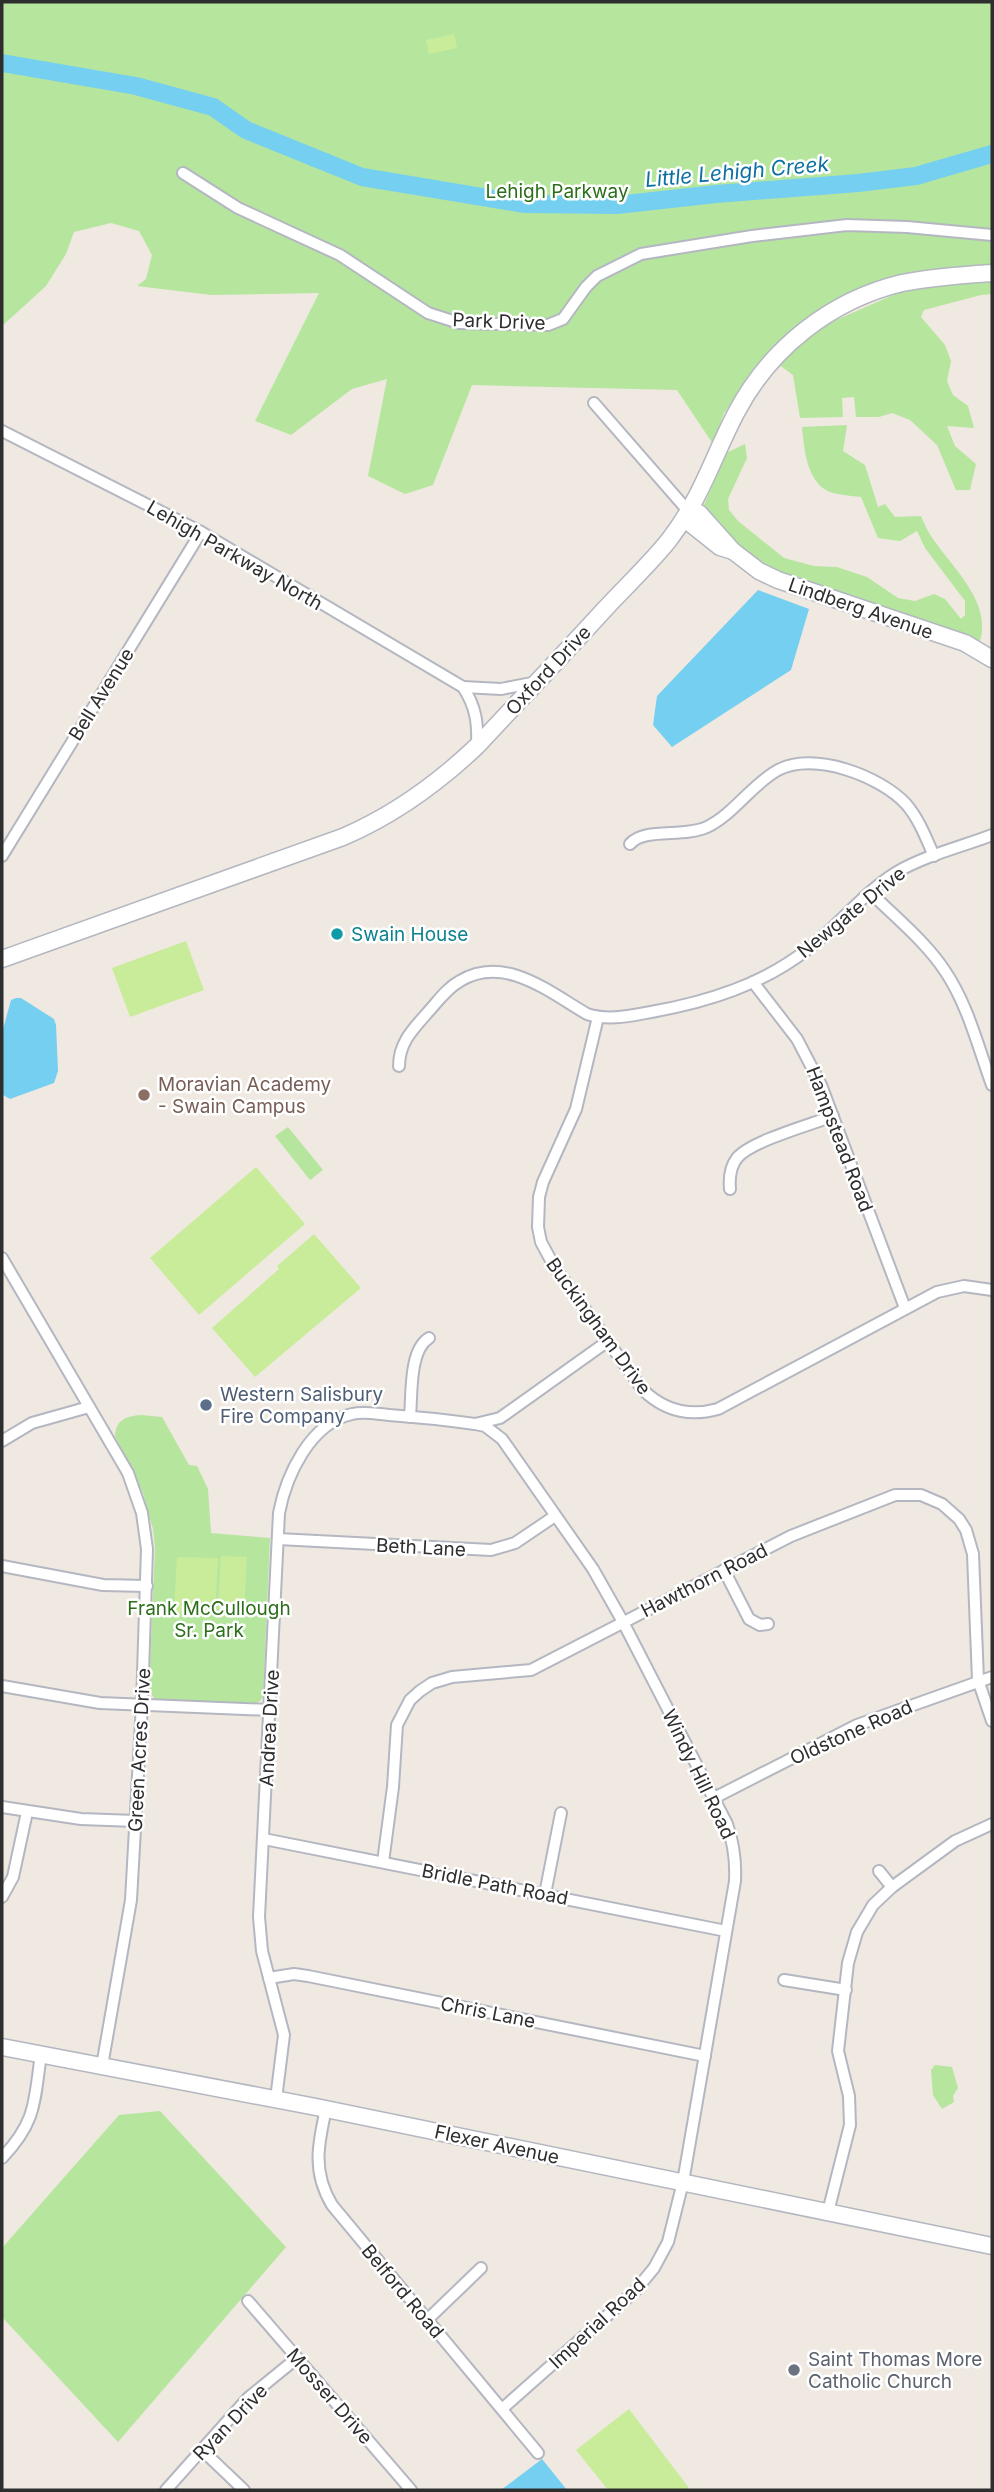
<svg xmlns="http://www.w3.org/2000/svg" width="994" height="2492" viewBox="0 0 994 2492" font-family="Inter,sans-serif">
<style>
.green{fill:#b6e59e}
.pitch{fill:#c9ec9a}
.water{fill:#75cff0}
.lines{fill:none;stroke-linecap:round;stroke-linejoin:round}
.river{stroke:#75cff0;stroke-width:18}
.street-casing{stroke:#b4b7c1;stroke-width:14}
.secondary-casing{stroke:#b4b7c1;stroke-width:19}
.street{stroke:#fff;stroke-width:10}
.secondary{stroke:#fff;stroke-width:16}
.culture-dot{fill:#0f9aa8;stroke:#fff;stroke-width:2.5}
.education-dot{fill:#8d6e63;stroke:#fff;stroke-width:2.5}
.service-dot{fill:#5c6f8a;stroke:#fff;stroke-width:2.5}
.worship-dot{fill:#6b7280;stroke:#fff;stroke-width:2.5}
.labels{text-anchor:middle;stroke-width:5;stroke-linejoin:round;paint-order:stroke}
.park-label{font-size:19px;fill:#2c6e1b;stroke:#fff}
.street-label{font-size:19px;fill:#2e2e2e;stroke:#fff}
.culture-label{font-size:19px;fill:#0d838f;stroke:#fff;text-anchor:start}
.education-label{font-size:19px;fill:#785e54;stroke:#fff;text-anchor:start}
.service-label{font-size:19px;fill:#4e5e75;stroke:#fff;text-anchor:start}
.worship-label{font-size:19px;fill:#5b616d;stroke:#fff;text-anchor:start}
.water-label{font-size:21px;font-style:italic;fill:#0d6fa3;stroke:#fff}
</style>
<rect width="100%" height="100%" fill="#efe9e1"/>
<g class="green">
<polygon points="2,2 992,2 992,266 855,293 824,306 796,326 769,353 724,413 713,444 677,390 472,385 433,485 405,494 368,476 387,379 352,389 291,435 255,421 319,293 211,295 137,286 146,279 152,255 139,231 111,223 74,232 66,254 46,286 2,326"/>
<polygon points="992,280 992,294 981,295 924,310 921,317 945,345 951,361 947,381 953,395 968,406 974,428 947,426 955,446 976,464 970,490 956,490 937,445 910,420 892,413 879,417 856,417 854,397 842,398 843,417 800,418 793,375 778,364 820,327 891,296 915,287"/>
<path d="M847,425L843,451L865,465L878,507L885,504L895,517L921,516C924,523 927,530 931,536C951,567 994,602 979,644L766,569L727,535L712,520L704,505L726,453L745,444L747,458L728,499L729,510L738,521L784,558L814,566L837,567L867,577L898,598L915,601L934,594L945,599L961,619L965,615V601L925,548L917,531L900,541L878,538L861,497C852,496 842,495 833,493C807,486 804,449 802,427Z"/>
<polygon points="288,1127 323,1170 310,1180 275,1136"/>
<path d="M141,1415L162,1417L189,1465L197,1466L208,1489L211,1533L270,1538L263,1697L260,1701L253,1704L166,1701L154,1698L149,1690L155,1548L153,1529L143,1493L115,1436C116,1420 126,1416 141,1415Z"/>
<polygon points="935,2065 952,2067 958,2088 953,2096 954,2102 942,2109 933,2095 931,2070"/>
<polygon points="160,2111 286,2247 118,2442 2,2317 2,2248 119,2115"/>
</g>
<g class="pitch">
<polygon points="454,34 457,48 429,54 426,40"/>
<polygon points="186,941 204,990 130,1017 112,968"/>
<polygon points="256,1167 305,1224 199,1315 150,1258"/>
<polygon points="314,1234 361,1288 255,1377 212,1328 279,1269 277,1266"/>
<polygon points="221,1556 247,1557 244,1610 218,1609"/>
<polygon points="177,1557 218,1558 215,1615 174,1613"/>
<polygon points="629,2409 689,2488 685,2490 608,2490 576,2450"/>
</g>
<g class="water">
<polygon points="758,590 809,609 791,670 672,747 653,725 657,696"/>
<polygon points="16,998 21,998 54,1019 56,1025 58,1071 54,1083 10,1099 3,1095 2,1090 2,1033 11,1000"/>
<polygon points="542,2459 567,2490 501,2490"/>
</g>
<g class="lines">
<polyline class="river" points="2,63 136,86 213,107 246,130 362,177 525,204 617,205 716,194 858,183 916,176 992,154"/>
<g class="street-casing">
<g id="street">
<polyline points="183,173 238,208 340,255 428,313 459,323 548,325 563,319 586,287 597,276 641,254 752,236 847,225 907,227 992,235"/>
<polyline points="594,403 689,512"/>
<path d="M2,431L201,532L463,687C476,707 478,723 477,746"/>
<polyline points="463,687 501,689 537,682"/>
<path d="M630,844C645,827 683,838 707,827C734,814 751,785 778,770C814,751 880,776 906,804C919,819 926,838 934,856"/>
<polyline points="2,856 201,532"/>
<path d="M871,893C896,918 926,942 945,971C968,1005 978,1047 992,1085"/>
<polyline points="753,982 797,1039 821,1085 905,1308"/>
<path d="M598,1017L576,1109L543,1182L539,1197L538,1227L541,1242L554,1266L642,1389C664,1411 689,1417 718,1409L937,1292L964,1286L992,1290"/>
<path d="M399,1066C399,1042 414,1028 429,1011C438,1001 447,988 460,981C504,954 549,992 587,1014C609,1021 629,1016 651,1012C707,1002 762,985 808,949C839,925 864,892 897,872C926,855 961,847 992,835"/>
<path d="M730,1189C729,1178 730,1167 737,1158C751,1141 810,1125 833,1116"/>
<polyline points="2,1258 128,1473 142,1513 147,1549 142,1704 131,1900 102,2066"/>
<path d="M410,1417C412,1394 409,1350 429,1338"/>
<path d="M475,1424L485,1426L502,1439L593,1569L623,1622L727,1824C734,1844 736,1861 735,1881L683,2182L668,2242L654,2268L635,2291L502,2409"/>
<polyline points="2,1441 32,1423 89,1407"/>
<polyline points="278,1539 491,1550 515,1543 555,1516"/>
<polyline points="2,1566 103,1585 147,1586"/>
<polyline points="724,1570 749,1619 760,1625 768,1624"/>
<polyline points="2,1686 100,1703 270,1710"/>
<polyline points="714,1798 857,1725 992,1677"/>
<polyline points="2,1807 81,1819 135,1821"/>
<polyline points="264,1839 726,1931"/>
<polyline points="383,1862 393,1787 397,1725 410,1700 420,1691 432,1683 452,1677 531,1670 791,1536 895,1495 921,1495 942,1504 959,1519 966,1530 973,1554 978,1680 992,1721"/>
<polyline points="879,1871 892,1887"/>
<polyline points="545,1894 561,1813"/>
<polyline points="2,1897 13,1877 27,1812"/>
<polyline points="269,1978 294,1974 308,1976 705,2056"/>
<polyline points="784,1980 846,1990"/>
<path d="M276,2099L284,2035L262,1951L259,1917L279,1513C286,1476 310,1423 352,1414C364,1411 377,1414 389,1415C418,1417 446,1420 475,1424L500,1418L608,1341"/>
<path d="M326,2109C318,2144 312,2172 332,2205L538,2453"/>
<path d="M2,2158C37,2121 34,2102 41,2054"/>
<polyline points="828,2212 850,2125 849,2096 838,2051 848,1963 857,1932 873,1905 892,1887 955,1841 992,1824"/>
<polyline points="248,2301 411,2490"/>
<polyline points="427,2320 481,2268"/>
<polyline points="202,2450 244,2490"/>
<polyline points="166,2490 248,2398 297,2358"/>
</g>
</g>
<g class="secondary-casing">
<g id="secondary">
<polygon points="689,512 699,513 733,551 720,547 691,524"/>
<polyline points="733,551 759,571 778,580 965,643 992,659"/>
<path d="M2,959L343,837C394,815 436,785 477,746C519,701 562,656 604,610C625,587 649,565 669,540C702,497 712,459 736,413C770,348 831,300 902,283C932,277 962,275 992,273"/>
<polyline points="2,2047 316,2107 992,2246"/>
</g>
</g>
<use href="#street" class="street"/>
<use href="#secondary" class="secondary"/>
</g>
<circle class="culture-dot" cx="337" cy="934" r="7"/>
<circle class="education-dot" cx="144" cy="1095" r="7"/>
<circle class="service-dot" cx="206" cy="1405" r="7"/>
<circle class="worship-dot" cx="794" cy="2370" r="7"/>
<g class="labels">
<g class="park-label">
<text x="557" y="198">Lehigh Parkway</text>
<text x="209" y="1615">Frank McCullough<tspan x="209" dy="22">Sr. Park</tspan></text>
</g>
<g class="street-label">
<text transform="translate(499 321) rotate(2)" y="7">Park Drive</text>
<text transform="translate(235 555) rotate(30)" y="7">Lehigh Parkway North</text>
<text transform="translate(861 608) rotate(19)" y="7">Lindberg Avenue</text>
<text transform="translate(548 670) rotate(-47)" y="7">Oxford Drive</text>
<text transform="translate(101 694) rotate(-58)" y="7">Bell Avenue</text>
<text transform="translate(851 912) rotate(-39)" y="7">Newgate Drive</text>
<text transform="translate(840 1139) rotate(69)" y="7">Hampstead Road</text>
<text transform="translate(599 1326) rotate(54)" y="7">Buckingham Drive</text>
<text transform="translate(421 1547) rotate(3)" y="7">Beth Lane</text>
<text transform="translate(704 1580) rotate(-27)" y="7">Hawthorn Road</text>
<text transform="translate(269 1728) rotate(-87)" y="7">Andrea Drive</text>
<text transform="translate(851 1732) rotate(-24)" y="7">Oldstone Road</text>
<text transform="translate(139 1750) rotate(-87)" y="7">Green Acres Drive</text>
<text transform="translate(699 1774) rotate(64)" y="7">Windy Hill Road</text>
<text transform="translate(495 1884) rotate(11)" y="7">Bridle Path Road</text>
<text transform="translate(488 2012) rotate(11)" y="7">Chris Lane</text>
<text transform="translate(497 2144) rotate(12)" y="7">Flexer Avenue</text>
<text transform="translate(403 2291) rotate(50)" y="7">Belford Road</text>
<text transform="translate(597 2323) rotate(-43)" y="7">Imperial Road</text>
<text transform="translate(330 2396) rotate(49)" y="7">Mosser Drive</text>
<text transform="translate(230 2422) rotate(-46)" y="7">Ryan Drive</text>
</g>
<g class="culture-label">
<text x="351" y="941">Swain House</text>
</g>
<g class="education-label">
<text x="158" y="1091">Moravian Academy<tspan x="158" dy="22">- Swain Campus</tspan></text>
</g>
<g class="service-label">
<text x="220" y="1401">Western Salisbury<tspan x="220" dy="22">Fire Company</tspan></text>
</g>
<g class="worship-label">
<text x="808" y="2366">Saint Thomas More<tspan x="808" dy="22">Catholic Church</tspan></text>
</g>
<g class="water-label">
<text transform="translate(737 172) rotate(-5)" y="7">Little Lehigh Creek</text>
</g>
</g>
<rect width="994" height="2492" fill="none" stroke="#2e2e2e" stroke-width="7"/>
</svg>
